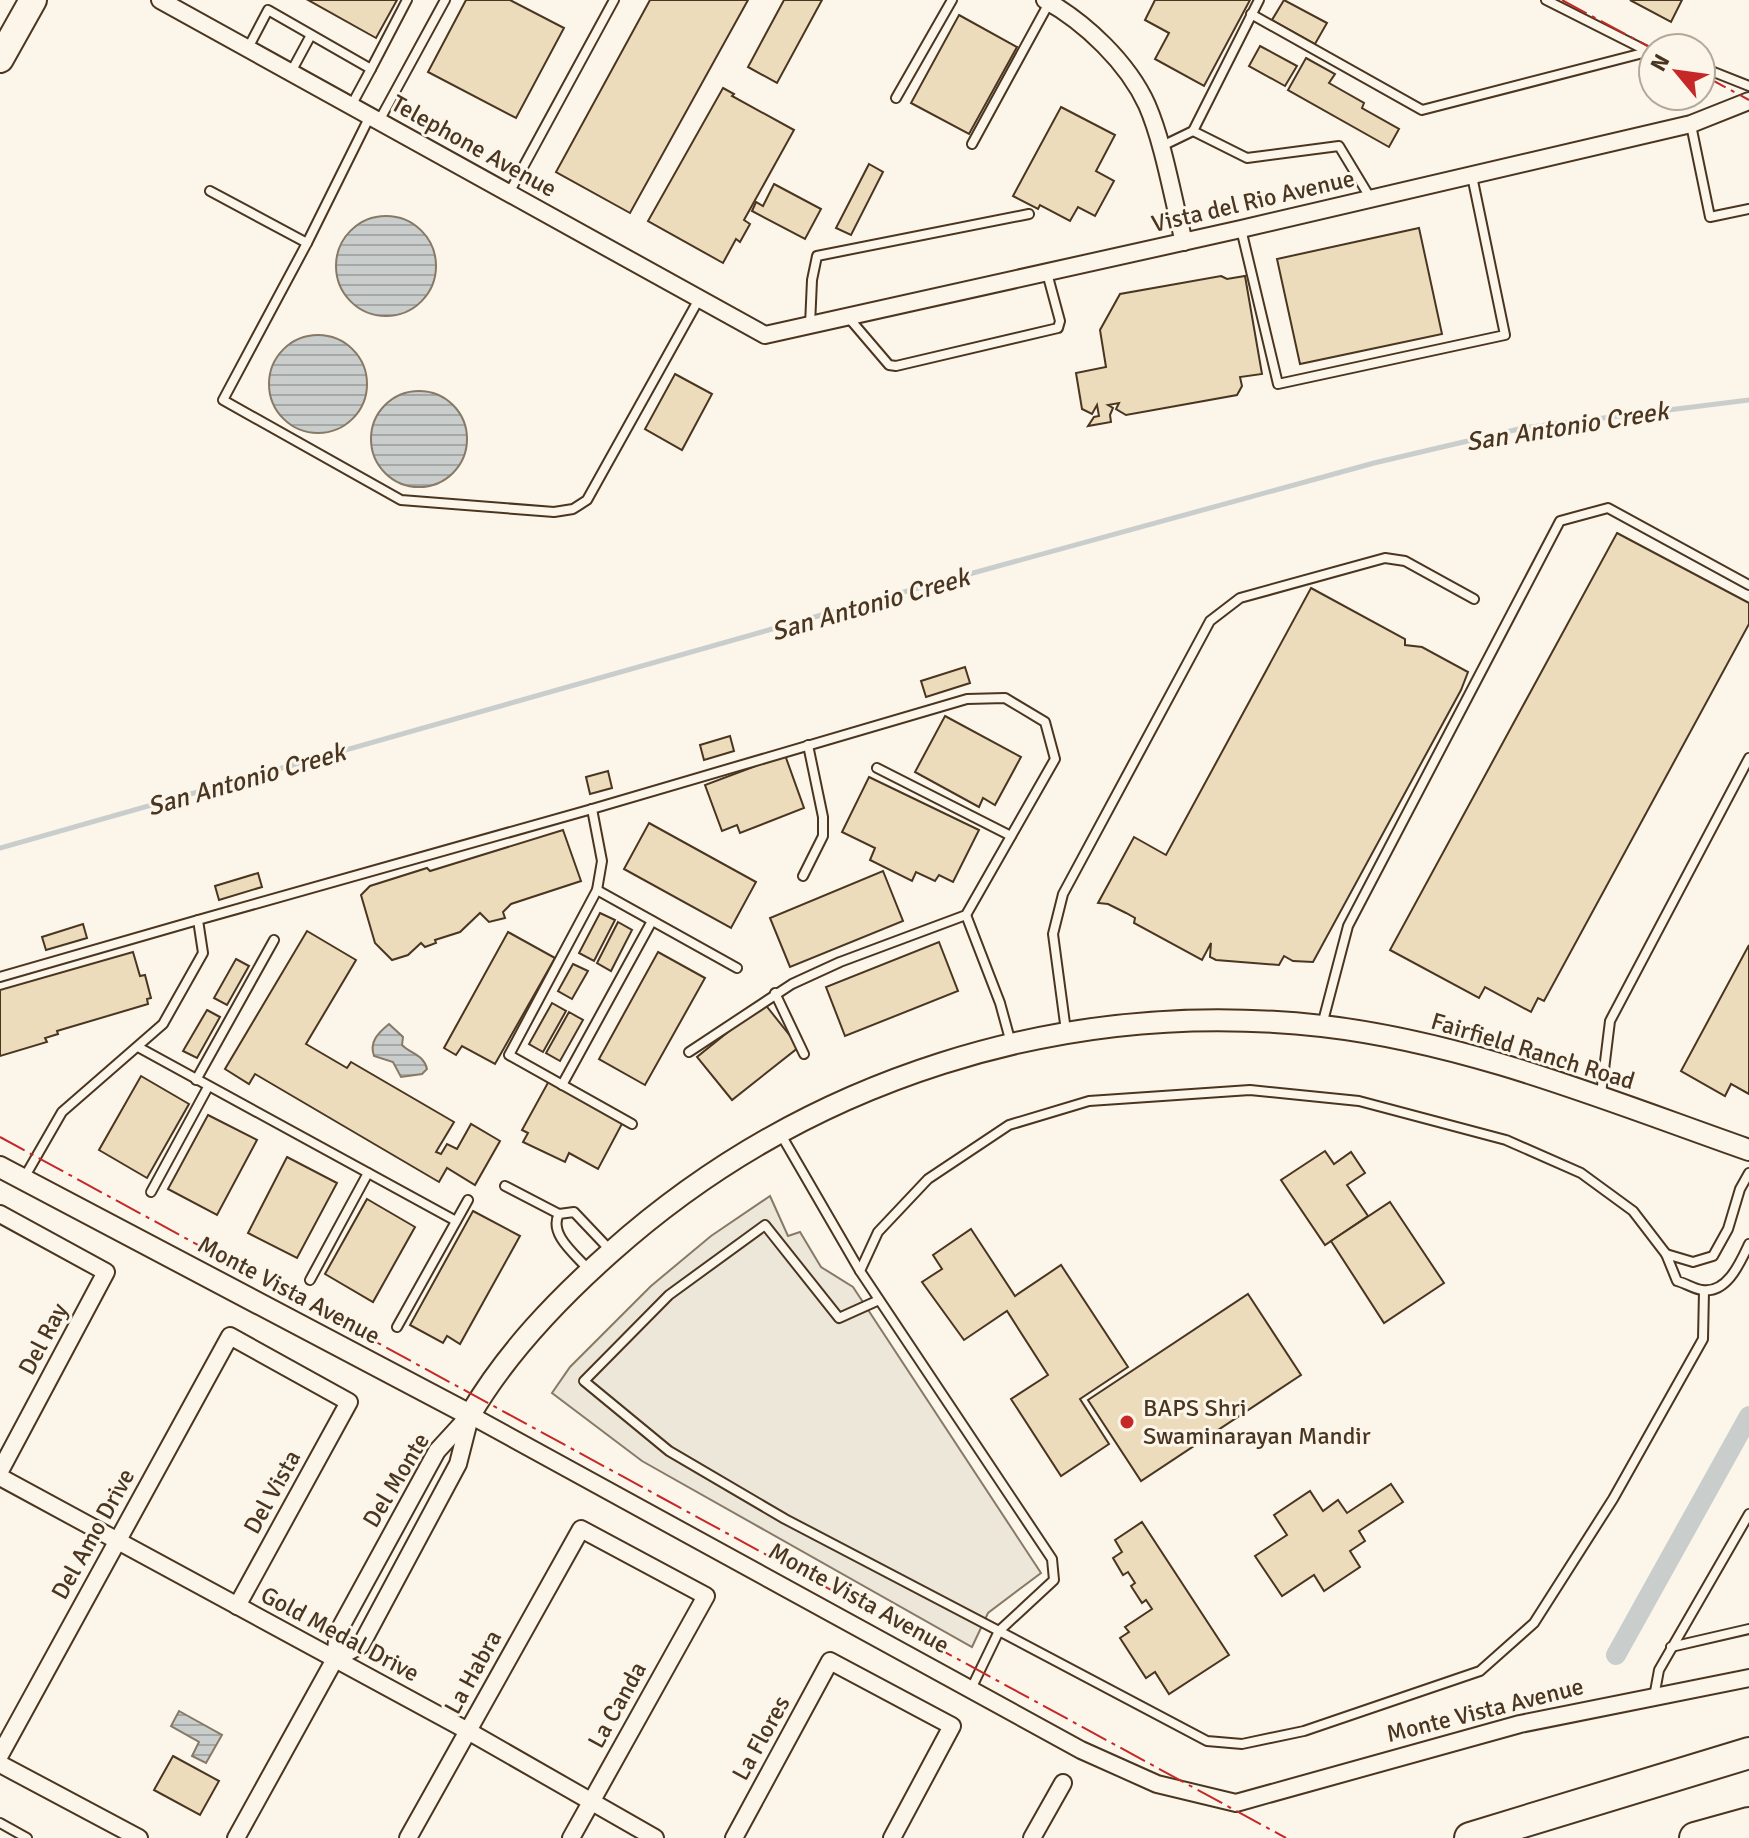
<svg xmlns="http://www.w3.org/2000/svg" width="1749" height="1838" viewBox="0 0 1749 1838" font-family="Signika,sans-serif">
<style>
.parking{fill:#ede7d9;stroke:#887966;stroke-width:2}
.water{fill:url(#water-rules);stroke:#887966;stroke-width:2}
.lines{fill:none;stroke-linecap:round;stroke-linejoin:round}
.stream{stroke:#c9cecd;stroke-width:5}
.canal{stroke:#c9cecd;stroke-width:20}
.building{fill:#ecdcbc;stroke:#4a3520;stroke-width:2}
.service-casing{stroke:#4a3520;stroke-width:12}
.minor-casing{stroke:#4a3520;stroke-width:20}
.tertiary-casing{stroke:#4a3520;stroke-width:24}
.primary-casing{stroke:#4a3520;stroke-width:30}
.motorway-casing{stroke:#4a3520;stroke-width:34}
.service{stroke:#fbf6e9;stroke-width:8}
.minor{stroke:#fbf6e9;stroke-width:16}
.tertiary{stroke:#fbf6e9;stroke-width:20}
.primary{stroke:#fbf6e9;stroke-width:26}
.motorway{stroke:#fbf6e9;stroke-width:30}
.power{stroke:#c62828;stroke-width:2;stroke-dasharray:28 6 4 6;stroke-linecap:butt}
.poi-dot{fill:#c62828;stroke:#fbf6e9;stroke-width:3}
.labels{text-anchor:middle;stroke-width:6;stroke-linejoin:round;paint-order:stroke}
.street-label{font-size:24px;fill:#4a3520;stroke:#fbf6e9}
.poi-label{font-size:24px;fill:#4a3520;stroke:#fbf6e9;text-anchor:start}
.water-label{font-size:26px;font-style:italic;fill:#4a3520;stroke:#fbf6e9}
</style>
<defs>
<pattern id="water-rules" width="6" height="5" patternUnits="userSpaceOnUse" patternTransform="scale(2)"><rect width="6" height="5" fill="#c9cecd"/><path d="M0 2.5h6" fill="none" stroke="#a5a8a6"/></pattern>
</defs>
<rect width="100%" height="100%" fill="#fbf6e9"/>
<polygon class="parking" points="770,1196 788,1236 800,1232 821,1267 853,1287 1041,1573 988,1613 972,1647 642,1461 552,1393 570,1367 651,1286 711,1236"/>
<g class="water">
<circle cx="386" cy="266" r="50"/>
<circle cx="318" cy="384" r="49"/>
<circle cx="419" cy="439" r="48"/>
<path d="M389,1024L403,1037L402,1045C411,1054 424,1055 427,1069L422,1074L401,1077L393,1062L374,1056C369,1042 378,1033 389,1024Z"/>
<polygon points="179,1711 222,1735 206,1763 192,1756 199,1742 171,1726"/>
</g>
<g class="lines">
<polyline class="stream" points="0,848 871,601 1374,463 1523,428 1749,400"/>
<polyline class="canal" points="1616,1655 1749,1416"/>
</g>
<g class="building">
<polygon points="308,0 397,0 376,38"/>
<polygon points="466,0 510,0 564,28 516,118 428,72"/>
<polygon points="650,0 748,0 630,213 556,172"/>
<polygon points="784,0 822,0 777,83 748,67"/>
<polygon points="1155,0 1250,0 1204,86 1155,59 1169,33 1145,20"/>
<polygon points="1284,0 1327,23 1315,44 1272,20"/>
<polygon points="1630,0 1682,0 1671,22"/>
<polygon points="959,15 1017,47 969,134 911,103"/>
<polygon points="1260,46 1297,66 1285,86 1249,66"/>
<polygon points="1306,58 1335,74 1329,83 1364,103 1362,108 1399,129 1389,147 1288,90"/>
<polygon points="723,88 734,94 732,96 794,130 744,220 750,224 740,242 736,239 723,263 648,221"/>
<polygon points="1061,107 1115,135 1096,171 1114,181 1095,216 1078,207 1070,221 1040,205 1038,209 1013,196"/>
<polygon points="869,164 883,172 851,235 836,228"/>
<polygon points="774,184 821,209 805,239 752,211 756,202 763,206"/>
<polygon points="1419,228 1442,334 1300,364 1277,259"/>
<polygon points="1221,276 1227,279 1245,276 1262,374 1240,377 1242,386 1237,395 1126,415 1116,409 1119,403 1108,405 1113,408 1110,415 1111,422 1088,426 1094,417 1099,416 1097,405 1092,414 1082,409 1076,373 1106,367 1100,330 1120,294"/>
<polygon points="675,374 712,394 682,450 645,429"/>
<polygon points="1617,533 1749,603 1749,624 1544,1001 1538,998 1531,1012 1485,987 1479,998 1390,950"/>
<polygon points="1311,588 1405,639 1405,645 1422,647 1468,672 1461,690 1313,962 1293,961 1284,956 1279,965 1216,960 1210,957 1211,943 1202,960 1134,923 1135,918 1126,913 1108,904 1098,903 1134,837 1166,855"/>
<polygon points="965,667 970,683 926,697 921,681"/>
<polygon points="945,716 1021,757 995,805 983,798 979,807 915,772"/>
<polygon points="730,736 734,751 704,760 700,745"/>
<polygon points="785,755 804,808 740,833 737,825 722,831 705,785"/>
<polygon points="608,771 612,788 590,794 586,777"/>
<polygon points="869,777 979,830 953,882 939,875 935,881 916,872 912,881 870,860 875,848 842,832"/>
<polygon points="649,823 756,882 731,928 624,869"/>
<polygon points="563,830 581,881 511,904 503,912 505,918 489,922 480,913 460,932 435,940 436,943 425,947 421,943 408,955 392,960 375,943 361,895 370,886 427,868 430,871"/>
<polygon points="883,871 903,921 790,967 770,918"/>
<polygon points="258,873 262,887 219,900 215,886"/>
<polygon points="600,913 615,920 594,961 579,953"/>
<polygon points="618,922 632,930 611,971 597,963"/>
<polygon points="83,924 87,938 46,950 42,937"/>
<polygon points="307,931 356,960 306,1044 347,1068 351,1062 454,1122 436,1152 441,1154 447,1144 457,1149 471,1124 500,1141 475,1185 447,1168 439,1182 255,1074 249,1084 225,1069"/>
<polygon points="508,932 555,958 495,1064 462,1046 456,1055 444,1048"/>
<polygon points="939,942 958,991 845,1036 826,987"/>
<polygon points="1749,945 1749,1094 1731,1084 1725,1096 1681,1071"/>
<polygon points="133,952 140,976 145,975 151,998 147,999 148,1004 57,1031 58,1034 45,1038 47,1042 0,1056 0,990"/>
<polygon points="658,952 705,978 645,1085 599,1059"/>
<polygon points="236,959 249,966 227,1005 214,998"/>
<polygon points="573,964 588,971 572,999 558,991"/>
<polygon points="552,1003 566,1011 543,1052 529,1044"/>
<polygon points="764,1003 799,1047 732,1100 697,1057"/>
<polygon points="207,1010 220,1017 197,1058 183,1051"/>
<polygon points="569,1012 583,1020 560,1061 546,1053"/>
<polygon points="141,1076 189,1104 147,1178 99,1150"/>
<polygon points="550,1079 624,1120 598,1169 569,1153 565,1162 523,1142 528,1133 522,1130"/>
<polygon points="208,1115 257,1140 217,1215 168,1189"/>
<polygon points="1325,1151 1334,1164 1351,1152 1365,1173 1347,1185 1368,1216 1325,1245 1281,1180"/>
<polygon points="287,1157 337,1183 297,1258 248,1233"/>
<polygon points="367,1199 415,1227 373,1302 325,1274"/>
<polygon points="1390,1202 1444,1283 1384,1323 1331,1241"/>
<polygon points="473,1211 520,1236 460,1344 447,1336 443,1343 410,1325"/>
<polygon points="971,1229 1015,1296 1061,1265 1128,1367 1080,1399 1109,1444 1061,1476 1011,1399 1048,1375 1007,1311 964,1340 922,1282 942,1269 933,1255"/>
<polygon points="1248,1294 1301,1375 1141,1481 1088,1400"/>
<polygon points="1391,1484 1403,1502 1359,1531 1365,1541 1350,1551 1360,1567 1324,1591 1314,1575 1282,1596 1255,1556 1287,1535 1274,1515 1310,1491 1323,1511 1338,1500 1347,1513"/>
<polygon points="1142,1522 1229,1655 1169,1694 1155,1672 1146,1678 1120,1638 1129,1632 1125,1627 1152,1609 1146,1600 1142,1603 1131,1586 1135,1583 1128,1572 1123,1575 1113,1558 1122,1552 1115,1540"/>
<polygon points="173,1756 219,1781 200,1815 154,1790"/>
</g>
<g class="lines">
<g class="service-casing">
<g id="service">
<polyline points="1546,0 1653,54"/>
<polyline points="1251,14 1422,110 1647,52"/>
<polyline points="248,48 268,10 371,69 351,106"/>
<polyline points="1701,67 1749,86"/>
<polyline points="371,69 407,0"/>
<polyline points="291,72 311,35"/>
<polyline points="896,98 952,0"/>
<polyline points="370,116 307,243 223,400 401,500 554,512 573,509 587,500 699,299"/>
<polyline points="379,121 445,0"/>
<polyline points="1691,125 1710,217 1749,209"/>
<polyline points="1193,131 1247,158 1339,146 1371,199"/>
<polyline points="972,144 1049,3"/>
<polyline points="1160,147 1193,131 1259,0"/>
<polyline points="210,191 307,243"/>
<polyline points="509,193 614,0"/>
<polyline points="1241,229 1278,384 1505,335 1472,176"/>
<polyline points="848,317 889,365 896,366 1058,328 1060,321 1047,273"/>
<polyline points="810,325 812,280 817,256 1029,214"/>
<polyline points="877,768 1011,836"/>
<polyline points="592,809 602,861 597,890 509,1055 632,1124"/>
<polyline points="803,876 823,836 823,817 808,745"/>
<polyline points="597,890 737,968"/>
<polyline points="966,915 1000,1003 1011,1043"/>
<polyline points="0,977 198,920"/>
<polyline points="775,993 804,1054"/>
<polyline points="1322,1025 1348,926 1560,521 1608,508 1749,585"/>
<polyline points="1066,1031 1053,934 1063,894 1210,621 1240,598 1385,558 1405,561 1474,599"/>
<polyline points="138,1047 456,1221"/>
<polyline points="196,1080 274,940"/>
<polyline points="562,1085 652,921"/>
<polyline points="1601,1094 1610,1021 1749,758"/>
<polyline points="780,1133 860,1271"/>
<path d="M1749,1173L1740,1189L1728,1229L1713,1256L1693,1262L1666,1254L1677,1281C1685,1283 1694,1289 1702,1290C1727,1294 1740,1263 1749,1244"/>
<polyline points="24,1178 62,1112 163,1024 203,953 198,920 592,809 967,699 1005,698 1045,722 1055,759 966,915 840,962 792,984 689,1052"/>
<polyline points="505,1186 559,1214"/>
<polyline points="151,1192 208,1087"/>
<polyline points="1666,1254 1633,1211 1581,1173 1506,1140 1359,1101 1250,1090 1089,1101 1009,1125 928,1179 878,1232 860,1271 1052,1559 1054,1580 999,1631 1207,1741 1242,1744 1304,1731 1480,1671 1534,1623 1613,1499 1703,1339 1704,1291"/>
<path d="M589,1270C576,1255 548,1234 559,1214L574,1212L611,1251"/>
<polyline points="310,1280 368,1173"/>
<polyline points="879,1300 839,1318 765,1225 669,1295 584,1381 669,1451 785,1519 999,1631 971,1689"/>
<polyline points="397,1327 468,1200"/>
<polyline points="1671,1647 1749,1629"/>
<polyline points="1654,1697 1659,1670 1749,1514"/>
<polyline points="0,1823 27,1838"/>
</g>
</g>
<g class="minor-casing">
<g id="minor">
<polyline points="160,0 765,335 1241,229 1691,124 1749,101"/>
<path d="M1045,0C1085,22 1128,63 1147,105C1164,144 1173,200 1184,242"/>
<polyline points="0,1214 106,1272 0,1471"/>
<polyline points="470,1415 1081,1750 1157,1784 1236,1803 1520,1724 1749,1678"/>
<polyline points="0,1477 468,1731 655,1838"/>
<polyline points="335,1659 361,1645 458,1464 470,1417"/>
<polyline points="0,1755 230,1336 349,1402 237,1606"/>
<polyline points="0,1764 139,1838"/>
<polyline points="236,1838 335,1659 338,1632 437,1451 470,1415"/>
<polyline points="408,1838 581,1529 706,1596 571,1838"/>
<polyline points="734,1838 830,1661 952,1726 892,1838"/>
<polyline points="1032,1838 1063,1783"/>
</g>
</g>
<g class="tertiary-casing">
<path id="tertiary" d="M0,1167L470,1415C506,1353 557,1300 611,1252C805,1079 1063,997 1322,1026C1470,1043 1609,1101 1749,1150"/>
</g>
<g class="primary-casing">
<polyline id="primary" points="0,59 33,0"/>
</g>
<g class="motorway-casing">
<g id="motorway">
<polyline points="1470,1838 1749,1753"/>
<polyline points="1695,1838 1749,1823"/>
</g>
</g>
<use href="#service" class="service"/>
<use href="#minor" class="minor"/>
<use href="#tertiary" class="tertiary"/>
<use href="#primary" class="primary"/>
<use href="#motorway" class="motorway"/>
<g class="power">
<polyline points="1562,0 1653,49"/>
<polyline points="1701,74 1749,100"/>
<polyline points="0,1137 1286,1838"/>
</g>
</g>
<circle class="poi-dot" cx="1127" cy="1422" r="8"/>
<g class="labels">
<g class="street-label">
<text transform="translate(474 146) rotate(29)" y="8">Telephone Avenue</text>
<text transform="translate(1253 201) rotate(-13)" y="8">Vista del Rio Avenue</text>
<text transform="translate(1533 1051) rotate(17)" y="8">Fairfield Ranch Road</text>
<text transform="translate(289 1290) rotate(28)" y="8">Monte Vista Avenue</text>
<text transform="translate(43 1339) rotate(-62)" y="8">Del Ray</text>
<text transform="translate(396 1480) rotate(-59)" y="8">Del Monte</text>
<text transform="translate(272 1492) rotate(-61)" y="8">Del Vista</text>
<text transform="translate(93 1534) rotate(-61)" y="8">Del Amo Drive</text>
<text transform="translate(859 1598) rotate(29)" y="8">Monte Vista Avenue</text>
<text transform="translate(340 1634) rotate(28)" y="8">Gold Medal Drive</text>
<text transform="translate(473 1672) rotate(-61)" y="8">La Habra</text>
<text transform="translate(617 1705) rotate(-61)" y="8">La Canda</text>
<text transform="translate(1485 1710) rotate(-14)" y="8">Monte Vista Avenue</text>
<text transform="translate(761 1738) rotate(-61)" y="8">La Flores</text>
</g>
<g class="poi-label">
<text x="1143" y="1416">BAPS Shri<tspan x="1143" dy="28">Swaminarayan Mandir</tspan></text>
</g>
<g class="water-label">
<text transform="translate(1567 426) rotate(-9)" y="9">San Antonio Creek</text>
<text transform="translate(870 604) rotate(-16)" y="9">San Antonio Creek</text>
<text transform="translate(246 779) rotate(-16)" y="9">San Antonio Creek</text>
</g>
</g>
<g transform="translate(1677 72) rotate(299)"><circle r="38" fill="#fbf6e9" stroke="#b4a999" stroke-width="2"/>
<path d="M0-6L14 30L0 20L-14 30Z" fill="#c62828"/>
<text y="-12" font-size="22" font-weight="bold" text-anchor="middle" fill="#4a3520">N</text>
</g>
</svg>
